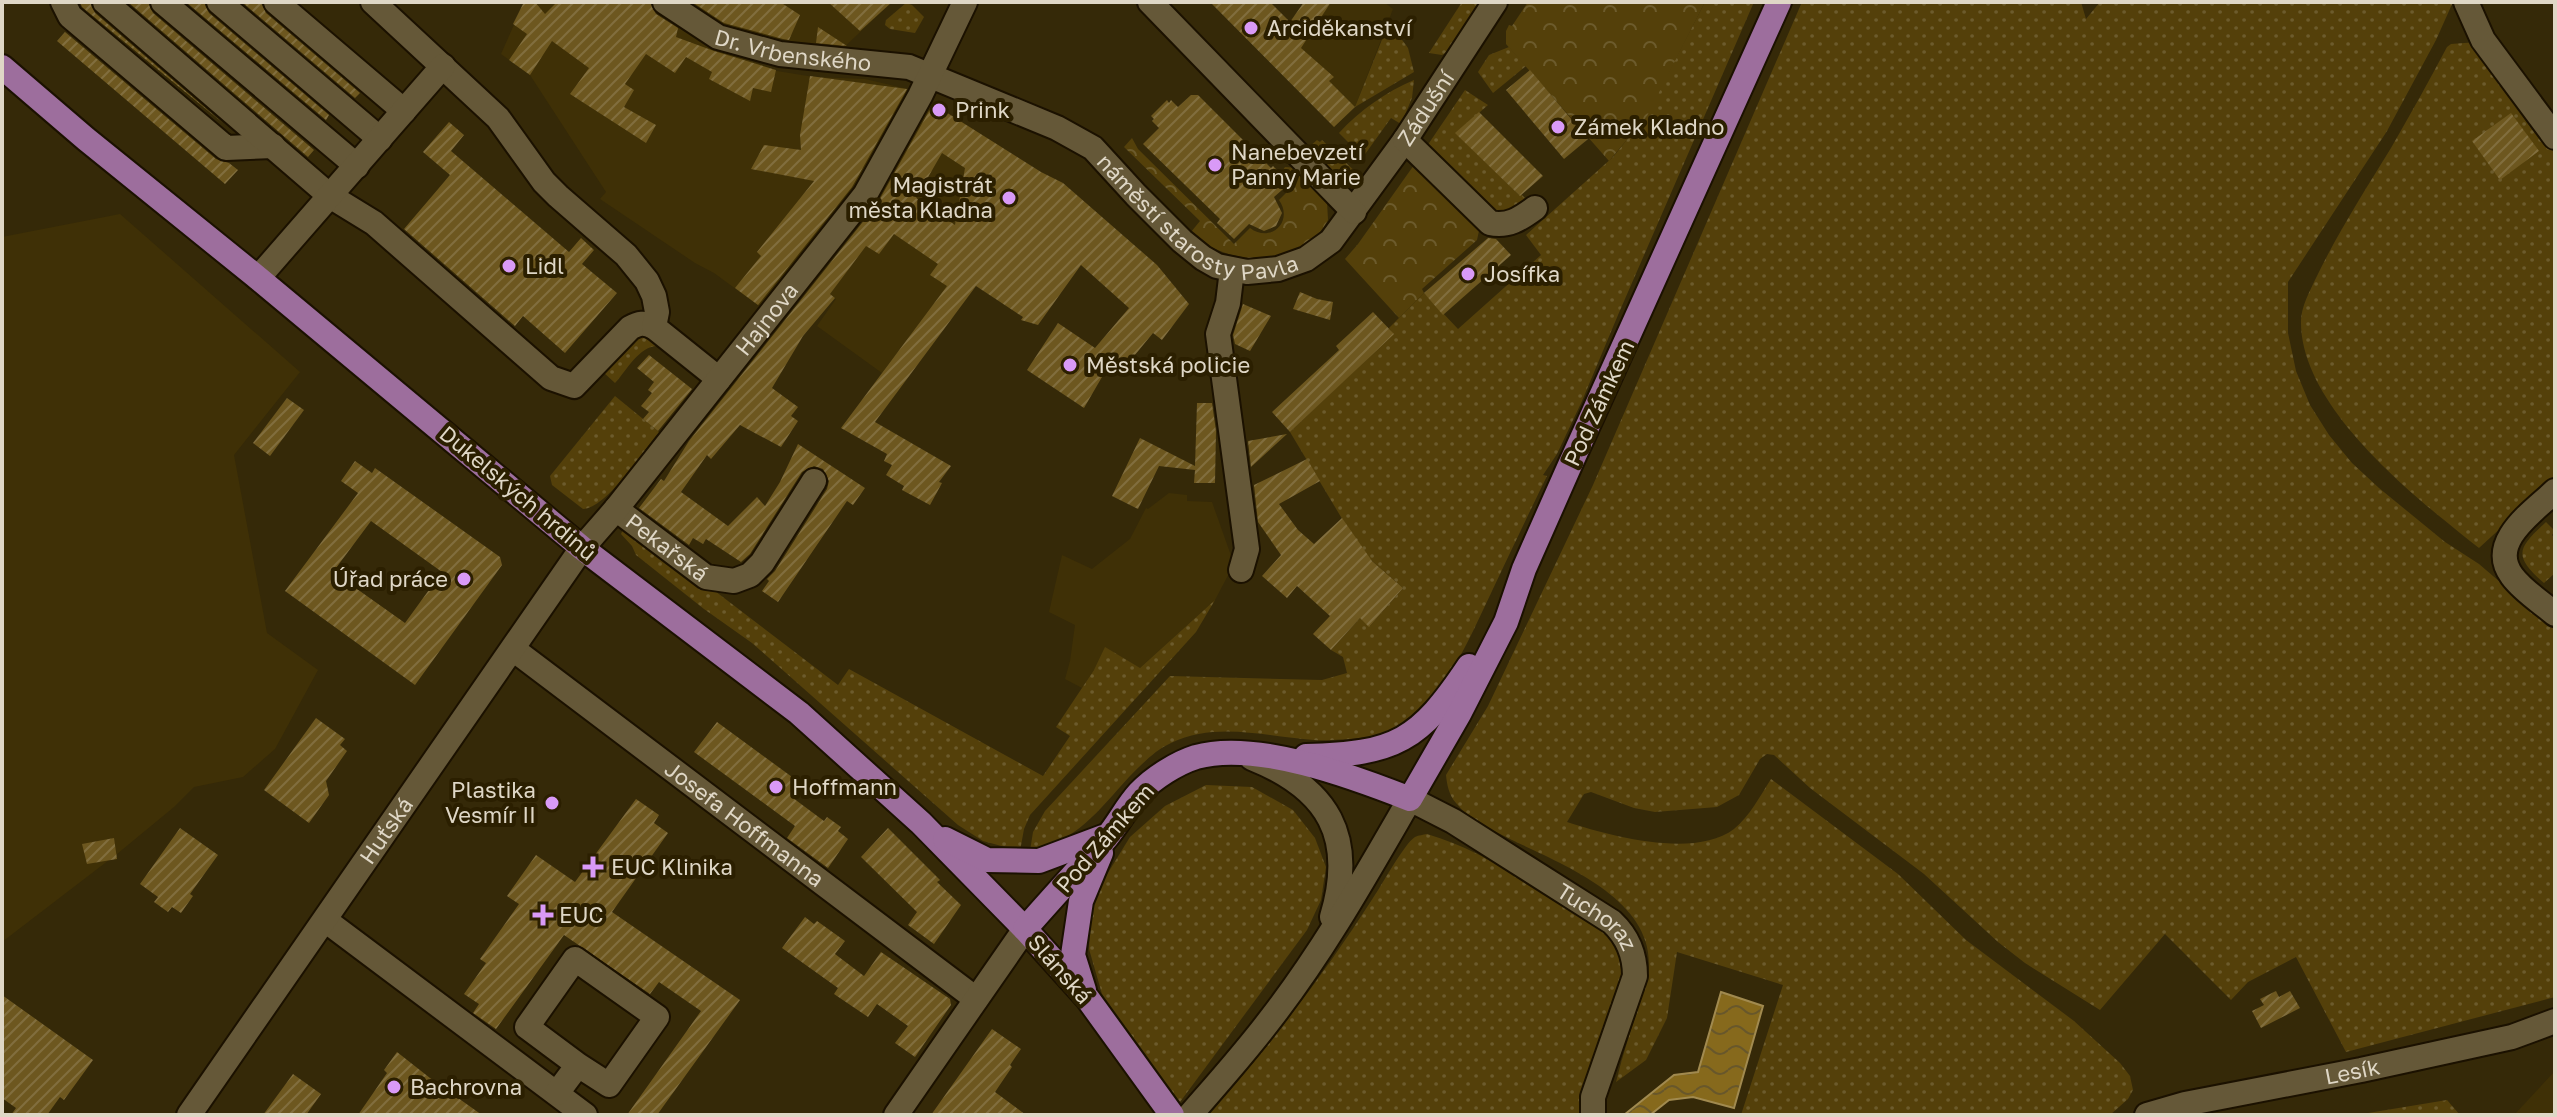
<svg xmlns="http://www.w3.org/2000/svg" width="2557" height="1117" viewBox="0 0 2557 1117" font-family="'Golos Text',sans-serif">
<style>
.built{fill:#3f3006}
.grass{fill:url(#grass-dots)}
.park{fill:url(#park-crowns)}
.water{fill:url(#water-waves);stroke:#a18a4f;stroke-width:2}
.building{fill:url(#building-hatch);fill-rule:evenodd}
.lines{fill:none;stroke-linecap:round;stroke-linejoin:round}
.minor-casing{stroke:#1b1100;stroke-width:28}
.major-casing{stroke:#1b1100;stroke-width:28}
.minor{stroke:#655838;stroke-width:24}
.major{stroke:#9d6e9d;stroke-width:24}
.poi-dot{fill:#d99af7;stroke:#2b1f00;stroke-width:3}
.labels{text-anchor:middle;stroke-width:8;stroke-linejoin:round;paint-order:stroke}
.poi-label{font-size:22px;fill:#dfd7c6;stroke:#2b1f00;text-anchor:start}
.street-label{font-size:22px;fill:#dfd7c6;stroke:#2b1f00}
</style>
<defs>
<pattern id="grass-dots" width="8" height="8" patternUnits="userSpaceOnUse" patternTransform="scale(2)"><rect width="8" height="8" fill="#54400a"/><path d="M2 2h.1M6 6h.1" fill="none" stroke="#6c5b2c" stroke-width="1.8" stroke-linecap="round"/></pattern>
<pattern id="park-crowns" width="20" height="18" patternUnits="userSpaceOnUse" patternTransform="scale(2)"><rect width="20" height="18" fill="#54400a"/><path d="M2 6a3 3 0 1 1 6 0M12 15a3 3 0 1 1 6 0" fill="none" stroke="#6c5b2c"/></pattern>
<pattern id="water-waves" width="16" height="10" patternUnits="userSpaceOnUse" patternTransform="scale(2)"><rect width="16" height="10" fill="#86691c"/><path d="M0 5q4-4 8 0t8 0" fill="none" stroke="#68572a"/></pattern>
<pattern id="building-hatch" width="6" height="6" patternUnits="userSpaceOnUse" patternTransform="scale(2)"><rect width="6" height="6" fill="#6d571f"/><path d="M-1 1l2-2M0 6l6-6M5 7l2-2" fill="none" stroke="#816e3e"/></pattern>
</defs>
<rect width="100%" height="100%" fill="#352908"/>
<g class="built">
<polygon points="524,2 643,2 656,15 708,45 777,71 814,77 865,79 912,90 863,174 759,306 714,273 695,263 600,199 606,192 530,75 501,54"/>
<polygon points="686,2 892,2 839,52 722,26"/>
<polygon points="1304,2 1384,2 1393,9 1355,107 1334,127 1267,58"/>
<polygon points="932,103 1003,148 984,173 967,260 882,373 817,326 836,299 830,294 892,207 879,198"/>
<polygon points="120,214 300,372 234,455 267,633 318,670 275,749 243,777 194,787 174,807 117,854 117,859 109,860 2,942 2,237"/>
<polygon points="1169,493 1187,495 1187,501 1212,502 1234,564 1215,600 1140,668 1094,670 1082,688 1065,679 1070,661 1075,625 1049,612 1062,555 1092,569 1130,539 1146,508 1148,509"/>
<polygon points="2555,1071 2555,1115 2514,1115"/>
</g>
<g class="grass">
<polygon points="1462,2 1482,2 1450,50 1442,55 1429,53"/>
<path d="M1705,2H1754L1618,315L1582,401L1557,454L1543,475L1547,476C1528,515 1510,553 1492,591C1468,641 1446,697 1398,729C1384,738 1332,741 1314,740C1267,737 1217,721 1171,743C1155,750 1141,765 1129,777C1097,812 1078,840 1030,851L1033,832L1045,811L1170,676L1322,680L1347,673L1343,657L1331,650L1360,618L1370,626L1403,588L1362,552L1290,432L1393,334L1389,328L1424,293L1458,329L1541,255L1526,235L1613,157L1646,116Z"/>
<path d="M1802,2H2081L2086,19L2100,2H2453L2436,40L2387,131L2288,282V333L2296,371L2310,405L2329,435L2352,463L2379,488L2445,542L2479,564L2555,629V997L2346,1052L2296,957L2248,982L2231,1000L2165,934L2100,1010L2025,963L1998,942L1924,874L1810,788L1774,755L1767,754L1760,759L1739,795L1717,807L1655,812L1634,808L1591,792L1584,794L1567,822C1610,836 1695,859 1734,829C1750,816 1760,796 1771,779L1898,874L1966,940L2074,1021L2120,1063L2130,1076L2133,1090L2128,1099L2110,1115H1741L1783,985L1677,952L1667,1018L1646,1060L1616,1082C1622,1058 1629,1035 1637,1012C1641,996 1649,980 1649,964C1650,898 1562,864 1512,840C1493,830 1470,821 1456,803C1449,795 1447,785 1446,775L1488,706L1593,485Z"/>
<polygon points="906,3 912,5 924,17 915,33 890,29 885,25 886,20"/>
<polygon points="1389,22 1408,48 1414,72 1355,107"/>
<path d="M2478,42L2555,147V478L2479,548C2417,499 2299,407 2301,320C2302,305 2309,293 2315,280C2337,234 2364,192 2391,148C2410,115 2429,81 2447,47L2451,44Z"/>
<polygon points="1509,47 1526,66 1493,93 1478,72 1489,55"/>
<path d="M1414,80L1412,98L1401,124L1391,118L1363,157L1339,133C1360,110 1386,92 1414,80Z"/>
<polygon points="1465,90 1488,105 1456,133 1519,195 1521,194 1526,199 1506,215 1477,205 1425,149"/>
<path d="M1317,140L1320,142L1322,140L1362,178C1335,187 1324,165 1308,148Z"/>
<path d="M637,335H647L660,346C640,344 627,370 615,383L603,372Z"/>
<path d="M615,396L659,432C643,451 607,508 583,509L552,485L550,476Z"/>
<path d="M2546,522L2555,531L2552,535L2555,538V573L2544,583C2512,555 2518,548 2546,522Z"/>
<polygon points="626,523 838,685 849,669 1043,776 1070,736 1056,727 1094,670 1105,647 1140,668 1215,600 1196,632 1030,815 1024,829 1020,851 983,841 958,825 752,643 704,609 636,555 632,546 621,534"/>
<polygon points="1206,785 1252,787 1293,810 1315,838 1326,867 1321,900 1307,930 1180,1102 1102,994 1089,949 1091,911 1106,876 1130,837 1165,806"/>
<path d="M1427,834C1476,848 1520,878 1563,904C1576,912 1594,920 1605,931C1619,947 1623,967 1624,988L1583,1115H1209C1269,1046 1324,975 1373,898C1382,885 1404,844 1415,837C1419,835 1423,835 1427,834Z"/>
<polygon points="2447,1100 2460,1115 2356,1115"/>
</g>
<g class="park">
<polygon points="1528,2 1705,2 1647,116 1609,161 1506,44 1506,31 1509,25 1512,26"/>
<path d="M1132,138L1138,149L1234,244L1250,228C1271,244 1294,221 1279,200L1296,183L1283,170L1285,167L1299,168L1327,202L1328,220C1300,272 1232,266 1191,235V232L1200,221L1124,147Z"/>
<polygon points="1419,158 1480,226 1477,240 1422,289 1424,293 1399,318 1345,259 1358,244"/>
</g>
<polygon class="water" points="1721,992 1763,1006 1734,1108 1693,1097 1669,1100 1650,1115 1624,1115 1674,1075 1698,1072"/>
<g class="building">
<polygon points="80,2 90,2 95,13 224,124 82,7"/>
<polygon points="128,2 148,2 153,13 314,150 308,157"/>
<polygon points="186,2 204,2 209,13 329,115 326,120"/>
<polygon points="242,2 261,2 266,13 360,93 355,98"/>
<polygon points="524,2 535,2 545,14 557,2 650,2 656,14 678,28 676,37 714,51 776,70 771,92 753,88 750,101 709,79 712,72 686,57 675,73 646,54 625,84 634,90 624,107 656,125 646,143 570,94 589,68 552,41 530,75 509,60 527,34 513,24"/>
<polygon points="692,2 780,2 800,15 789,40 783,39 724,23"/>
<polygon points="828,2 892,2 860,31"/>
<polygon points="1210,2 1270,2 1290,22 1304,2 1331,2 1301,48 1334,77 1329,81 1355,107 1334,127"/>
<polygon points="818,27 847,46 816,43"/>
<polygon points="65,32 216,159 229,163 238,170 225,184 57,41"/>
<polygon points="1530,70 1588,139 1564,159 1506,90"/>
<polygon points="810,76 907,89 852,187 758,305 735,288 761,256 757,252 814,181 751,169 764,145 801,150 800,135"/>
<polygon points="1191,95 1198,95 1271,168 1273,166 1290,183 1274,197 1282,213 1276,226 1264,231 1249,224 1234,239 1217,223 1220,219 1143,144 1159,128 1152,121 1154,119 1151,116 1167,100 1169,103 1171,100 1178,107"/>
<path d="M933,104L1041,172L1063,183L1157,265L1189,304L1162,340L1153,333L1125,367L1113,358L1084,408L1027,370L1058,323L1095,348L1129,308L1081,265L1038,325L1021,320L1023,317L976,286L875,422L951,466L939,482L942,483L930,505L902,490L904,486L886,475L892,465L884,461L887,454L841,428L947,286L930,275L938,264L894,234L879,254L866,246L830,294L835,298L803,336L772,388L798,407L791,416L798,421L781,447L740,425L711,459L707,455L681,492L728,526L757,497L765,506L780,482L798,444L865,488L853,505L847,501L778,602L762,591L769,581L767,579L775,571L827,489L829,481L823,469L814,466L802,472L750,554L741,562L706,539L703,544L693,538L689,545L639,508L661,479L664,481L689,441L877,204ZM942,153L965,168L955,225L916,198Z"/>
<polygon points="1479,112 1543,176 1520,196 1455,133"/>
<polygon points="2511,113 2539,151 2500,180 2472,141"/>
<polygon points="449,122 464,135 451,151 569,252 581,238 594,250 582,264 617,293 565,353 523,316 515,326 404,229 450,175 423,152"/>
<polygon points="1488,238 1496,239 1511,255 1443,315 1424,293"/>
<polygon points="1300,292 1317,299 1333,302 1330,320 1293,309"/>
<polygon points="1243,304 1271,316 1250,351 1235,344 1233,335"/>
<polygon points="1373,312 1394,334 1290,432 1272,412 1339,350 1336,346"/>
<polygon points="649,355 692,389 658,431 643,419 649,412 641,406 652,393 648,390 654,382 637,368"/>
<polygon points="287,398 304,410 270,456 253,443"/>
<polygon points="1197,403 1212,403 1216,431 1215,483 1194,483 1195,470 1159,466 1138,509 1112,496 1140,438 1195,466"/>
<polygon points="1287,434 1251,467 1248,441"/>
<polygon points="1307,459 1320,481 1279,504 1298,530 1314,544 1342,518 1372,561 1403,588 1369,627 1360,618 1331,650 1313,634 1330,616 1297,586 1287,598 1262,576 1281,555 1258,522 1254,485"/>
<path d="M355,461L372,473L375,468L500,557L502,565L415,685L285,591L358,493L341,481ZM371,521L442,572L405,623L333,572Z"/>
<polygon points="316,718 345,739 340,745 347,751 326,781 329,795 309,823 264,790"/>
<polygon points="717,722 803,785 793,798 824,821 827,817 841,827 838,831 848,839 828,868 787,838 795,826 694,752"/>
<polygon points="636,799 659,815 654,823 668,833 612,912 740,1000 657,1115 627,1115 701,1011 659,982 650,994 564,935 496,1029 473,1013 479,1004 464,994 486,963 480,959 519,904 507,896 536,855 575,882"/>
<polygon points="180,828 218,855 190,894 193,896 181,913 172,907 168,912 154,902 158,897 140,884"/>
<polygon points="888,828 940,880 937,882 961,905 934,944 908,925 917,912 861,857"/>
<polygon points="114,838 117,859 87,864 82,844"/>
<polygon points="805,917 814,924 817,921 845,941 835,954 864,976 881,952 950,999 951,1005 915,1057 895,1043 908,1026 877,1004 868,1017 834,994 838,988 782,948"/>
<polygon points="2276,991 2279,997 2290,991 2300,1008 2261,1028 2252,1011 2264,1005 2260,999"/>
<polygon points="2,995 93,1060 64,1100 60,1097 47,1115 11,1115 16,1108 2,1098"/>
<polygon points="992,1029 1021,1049 1010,1065 1012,1067 995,1092 1026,1115 931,1115"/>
<polygon points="397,1052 430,1078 482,1115 358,1115 387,1073 384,1070"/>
<polygon points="293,1074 321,1094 306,1115 263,1115"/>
</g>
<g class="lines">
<g class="minor-casing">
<g id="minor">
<polyline points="63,2 70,16 226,148 273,146"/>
<path d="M105,2L330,196L374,223L551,378L574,386L630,328C639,323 644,322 654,327"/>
<polyline points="163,2 357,166"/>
<polyline points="219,2 380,139"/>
<polyline points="276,2 404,111"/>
<polyline points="373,2 498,118 544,182 558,196 626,255 647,281 654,296 657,312 654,327 719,379"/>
<path id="s1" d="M665,2L718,37L780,54L909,67L1057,128L1093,148L1136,195L1182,241L1203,258L1217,266L1247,272L1278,269L1306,259L1331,241L1405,140L1495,2"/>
<polyline points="1150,2 1354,212"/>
<polyline points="2466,2 2483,40 2555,137"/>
<path d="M1405,140L1490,223C1508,227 1520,219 1535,208"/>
<polyline points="1232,270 1228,303 1218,334 1247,549 1241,570"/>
<polyline points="258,278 443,66"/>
<path d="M2555,491C2533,512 2487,542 2512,576C2523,591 2541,602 2555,614"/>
<path id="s2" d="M616,509L706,577L734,581L750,575L762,563L814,481"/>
<path id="s3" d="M513,649L976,999"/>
<path d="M1252,758C1329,789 1356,837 1332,917"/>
<polyline points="325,920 585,1115"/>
<polyline points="557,1093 578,1065 609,1085 657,1017 575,959 527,1027 578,1065"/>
<path id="s4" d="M189,1115L582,548L616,509L865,195L920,96L965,2"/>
<polyline points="896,1115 1025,929"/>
<path id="s5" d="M1190,1115C1217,1084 1244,1054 1269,1021C1323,952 1366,875 1410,799L1453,821L1612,922C1628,937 1635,954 1635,976L1593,1097V1115"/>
<path id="s6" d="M2147,1115L2185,1104L2361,1070L2512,1037L2555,1021"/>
</g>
</g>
<g class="major-casing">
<g id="major">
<polyline points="2,67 86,139 258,278 582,548 799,713 921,823 1025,929 1088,999 1172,1115"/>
<path d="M1306,756C1396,754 1419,741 1469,666"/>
<polyline points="945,839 987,860 1039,861 1103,837"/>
<path d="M1025,929C1052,898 1080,868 1107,837C1118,824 1127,806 1139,793C1153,778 1177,763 1196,757C1256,740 1354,777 1410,799L1459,714L1506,622L1524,569L1570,465L1779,2"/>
<polyline points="1084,990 1073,955 1081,901 1101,853"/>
</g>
</g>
<use href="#minor" class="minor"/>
<use href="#major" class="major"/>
</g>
<g class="poi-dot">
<circle cx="1251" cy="28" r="8"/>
<circle cx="939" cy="110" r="8"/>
<circle cx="1558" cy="127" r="8"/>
<circle cx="1215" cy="165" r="8"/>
<circle cx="1009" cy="198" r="8"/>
<circle cx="509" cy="266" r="8"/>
<circle cx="1468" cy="274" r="8"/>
<circle cx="1070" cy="365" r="8"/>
<circle cx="464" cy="579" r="8"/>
<circle cx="776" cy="787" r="8"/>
<circle cx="552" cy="803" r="8"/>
<path d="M589 855h8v8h8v8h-8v8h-8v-8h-8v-8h8z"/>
<path d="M539 903h8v8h8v8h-8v8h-8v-8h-8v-8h8z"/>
<circle cx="394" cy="1087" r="8"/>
</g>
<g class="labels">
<g class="poi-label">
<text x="1267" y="36">Arciděkanství</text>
<text x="955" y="118">Prink</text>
<text x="1574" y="135">Zámek Kladno</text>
<text x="1231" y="160">Nanebevzetí<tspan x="1231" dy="25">Panny Marie</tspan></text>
<text x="993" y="193" text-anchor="end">Magistrát<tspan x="993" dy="25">města Kladna</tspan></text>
<text x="525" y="274">Lidl</text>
<text x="1484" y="282">Josífka</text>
<text x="1086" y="373">Městská policie</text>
<text x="448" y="587" text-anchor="end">Úřad práce</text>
<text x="792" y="795">Hoffmann</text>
<text x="536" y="798" text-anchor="end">Plastika<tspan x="536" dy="25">Vesmír II</tspan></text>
<text x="611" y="875">EUC Klinika</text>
<text x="559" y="923">EUC</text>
<text x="410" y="1095">Bachrovna</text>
</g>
<g class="street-label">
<text dy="8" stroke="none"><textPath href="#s1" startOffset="140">Dr. Vrbenského</textPath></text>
<text dy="8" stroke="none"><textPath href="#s1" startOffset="916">Zádušní</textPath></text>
<text dy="8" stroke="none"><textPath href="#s1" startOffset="592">náměstí starosty Pavla</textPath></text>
<text dy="8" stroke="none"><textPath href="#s4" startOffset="984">Hajnova</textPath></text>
<text transform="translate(1599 403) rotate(-65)" y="8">Pod Zámkem</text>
<text transform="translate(518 493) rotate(40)" y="8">Dukelských hrdinů</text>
<text dy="8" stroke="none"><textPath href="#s2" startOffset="64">Pekařská</textPath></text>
<text dy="8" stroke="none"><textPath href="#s3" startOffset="290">Josefa Hoffmanna</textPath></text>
<text dy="8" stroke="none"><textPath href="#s4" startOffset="346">Huťská</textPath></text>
<text transform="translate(1105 838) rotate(-49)" y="8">Pod Zámkem</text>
<text dy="8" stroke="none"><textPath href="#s5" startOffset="608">Tuchoraz</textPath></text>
<text transform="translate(1060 969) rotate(49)" y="8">Slánská</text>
<text dy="8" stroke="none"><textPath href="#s6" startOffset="210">Lesík</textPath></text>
</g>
</g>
<rect width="2557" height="1117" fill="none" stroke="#dfd7c6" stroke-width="8"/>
</svg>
